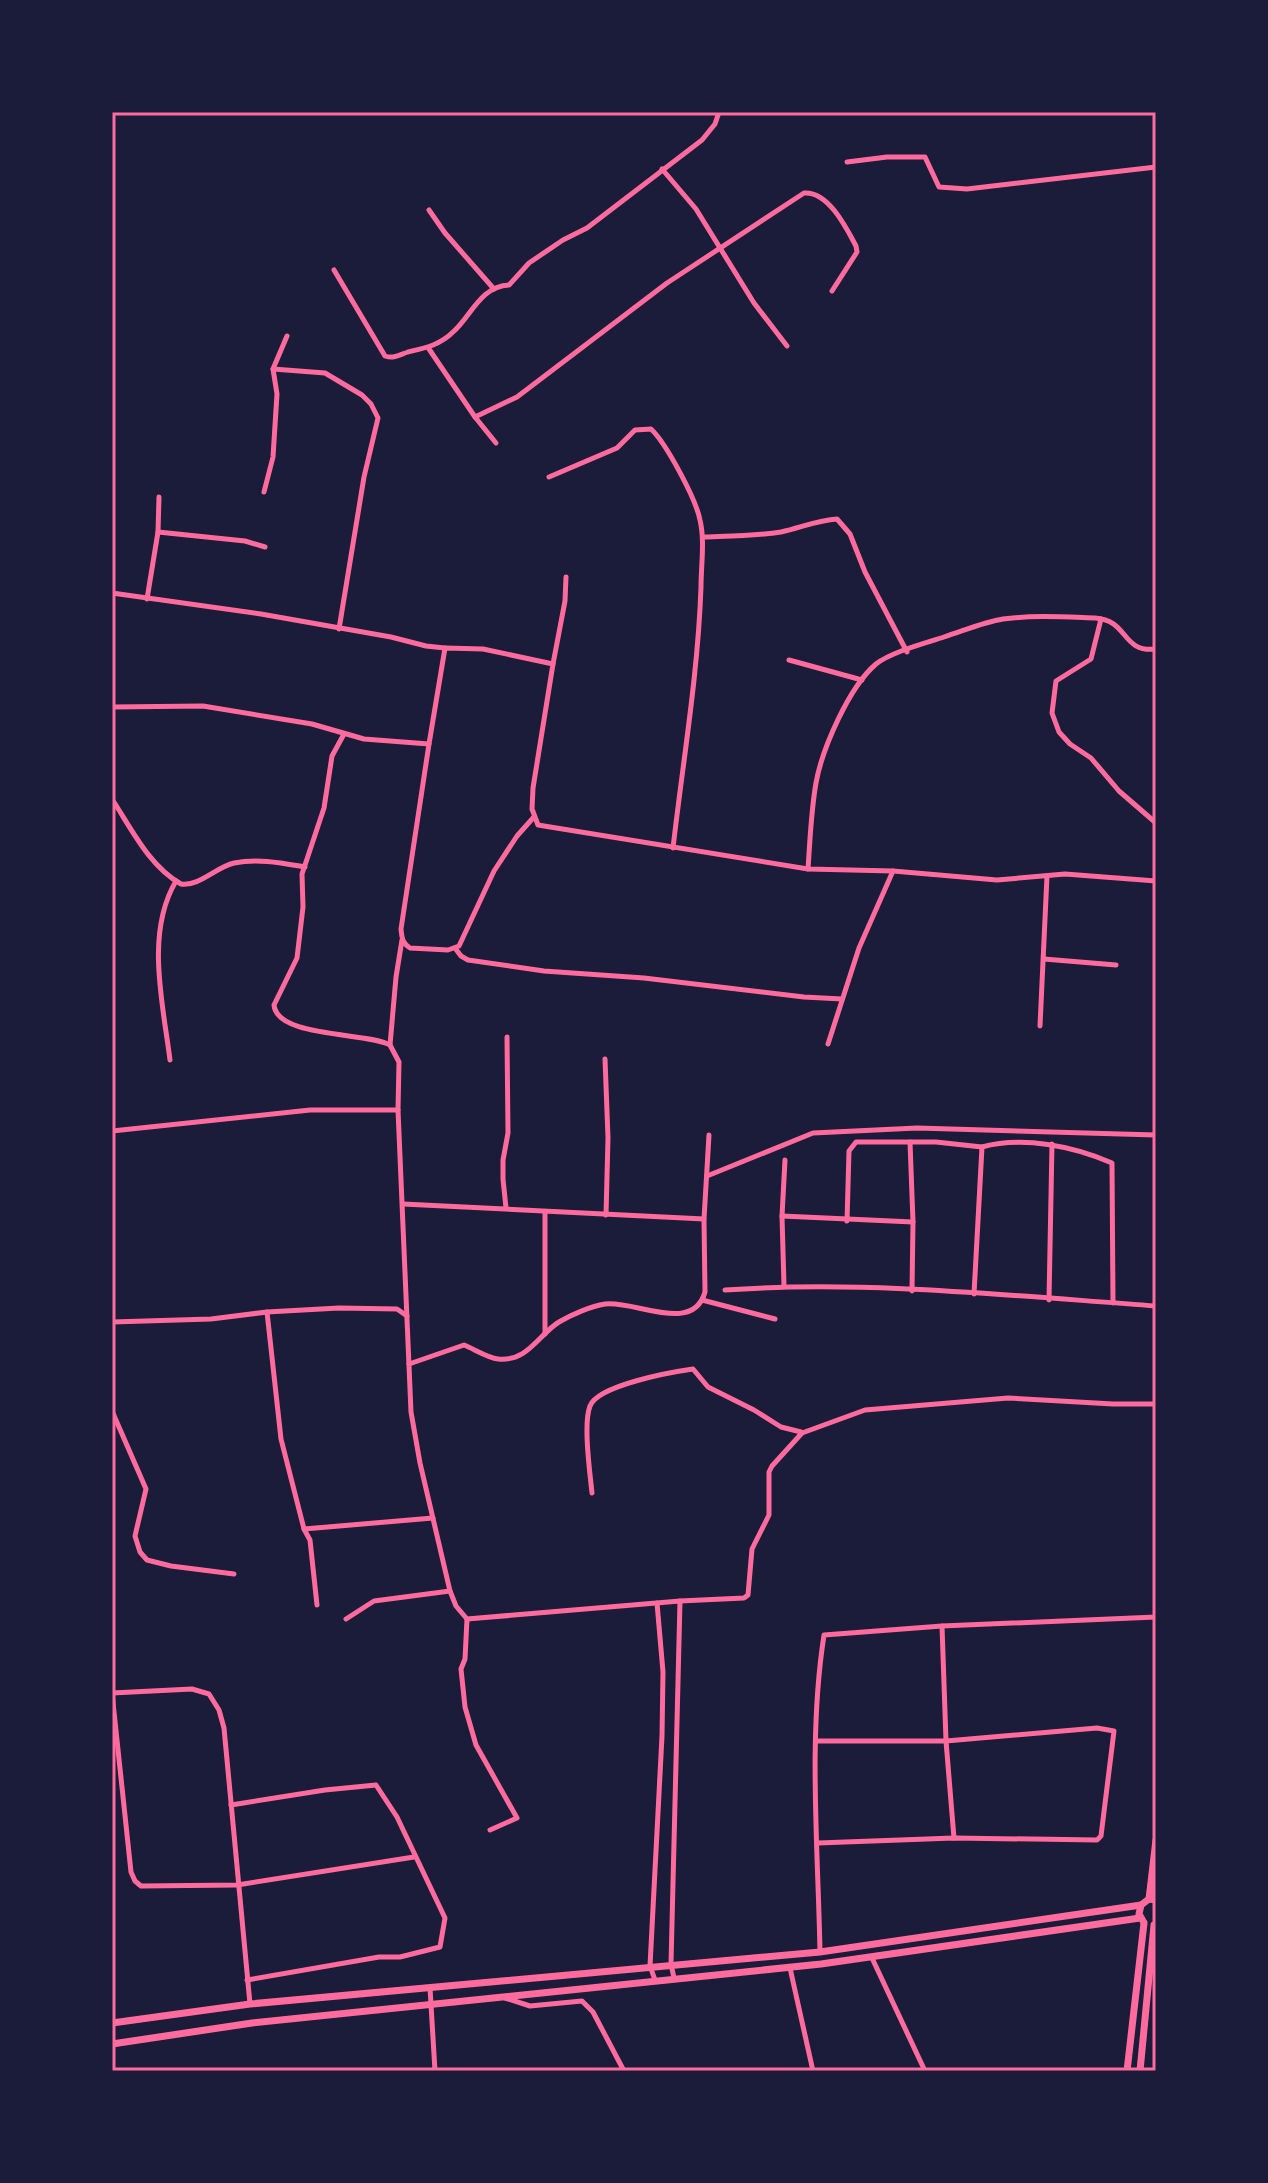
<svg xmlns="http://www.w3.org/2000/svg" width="1268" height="2183" viewBox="0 0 1268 2183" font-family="'Source Sans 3',sans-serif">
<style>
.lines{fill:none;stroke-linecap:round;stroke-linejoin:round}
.minor{stroke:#ff6b9d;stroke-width:5}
.primary{stroke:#ff6b9d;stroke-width:7}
.neatline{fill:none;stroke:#ff6b9d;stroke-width:3}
</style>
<rect width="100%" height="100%" fill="#1b1b3a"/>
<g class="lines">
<g class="minor">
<polyline points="847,162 887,157 925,157 939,187 967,189 1156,167"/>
<polyline points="662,169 696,209 754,303 787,346"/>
<polyline points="429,210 445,233 494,289"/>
<path d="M334,270L385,356C394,359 399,355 408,352C425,348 440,345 453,332C471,316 481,286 509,285L529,263L563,240L587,228L702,140L715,124L719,112"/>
<polyline points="429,349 475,417 496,443"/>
<polyline points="273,369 325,373 362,395 371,404 378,418 364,477 339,629"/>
<path d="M475,417L517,397L667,283L804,193C828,191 846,227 856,246L857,252L832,291"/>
<path d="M549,477L617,448L635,430L651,429C666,443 696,499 700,520C705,541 701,565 701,587C698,674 683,761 673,848"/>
<polyline points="264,492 273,457 277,394 273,369 287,336"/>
<polyline points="158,532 245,541 265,547"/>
<path d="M703,537C729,536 755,536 781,532C800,528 818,520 837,519L850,534L865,572L907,652"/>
<polyline points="112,593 261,614 391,637 426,646 445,648"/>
<polyline points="147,599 158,532 159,497"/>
<polyline points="1101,619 1091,659 1056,681 1052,713 1059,732 1070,744 1091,758 1119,791 1156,823"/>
<polyline points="789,660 862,680"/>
<polyline points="553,664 565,601 566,577"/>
<polyline points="112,707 203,706 312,724 364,739 429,744 445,648 483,649 553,664 533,788 532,809 538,825 808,869 893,871 997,880 1065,874 1156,881"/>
<path d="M344,734L332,756L324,808L302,874L303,907L297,958L274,1005C277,1038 367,1032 390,1045"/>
<path d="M429,744L401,929C402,938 402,943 410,948L448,950L459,946L494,871L517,836L533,818"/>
<path d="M112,799C131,828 149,866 181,884C199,887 216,867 234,863C258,858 282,863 305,867"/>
<path d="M808,869C810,841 811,811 816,783C822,749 849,687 876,664C891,652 926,643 944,637C963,631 984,622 1003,619C1033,615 1065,617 1095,618C1129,620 1121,653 1156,649"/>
<polyline points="402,940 396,977 390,1045 399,1062 398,1110 411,1412 420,1463 450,1591 456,1606 467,1619 680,1601 744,1598 748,1595 752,1549 769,1515 769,1472 772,1466 802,1433 865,1410 1008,1398 1113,1404 1156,1404"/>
<polyline points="455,948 461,956 468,960 544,971 644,978 804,997 842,999"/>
<polyline points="1044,959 1116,965"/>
<polyline points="1040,1026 1047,876"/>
<polyline points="828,1044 859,948 893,871"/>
<polyline points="605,1059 608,1138 606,1215"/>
<path d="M170,1060C163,1004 145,933 176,881"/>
<polyline points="112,1131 310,1110 398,1110"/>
<polyline points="910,1142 913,1222 912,1291"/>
<polyline points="707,1176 813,1133 917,1128 1156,1135"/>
<polyline points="403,1204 704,1219"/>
<polyline points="506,1208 503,1179 503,1160 508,1133 507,1037"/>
<polyline points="545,1212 545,1334"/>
<polyline points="782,1216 913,1222"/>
<polyline points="847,1221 849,1151 856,1142 936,1142 982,1147"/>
<polyline points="784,1286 782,1216 785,1160"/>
<path d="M725,1290C866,1280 1015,1296 1156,1306"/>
<path d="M974,1294L982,1147C1023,1136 1073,1146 1112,1163L1113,1303"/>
<polyline points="702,1300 775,1319"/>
<polyline points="1049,1300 1052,1144"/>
<polyline points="267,1312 281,1439 304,1529 310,1540 317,1605"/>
<polyline points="112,1322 211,1319 267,1312 339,1308 397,1309 407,1316"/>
<path d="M409,1364L464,1345C474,1349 488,1358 498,1359C528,1362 538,1335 559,1322C571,1315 591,1306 605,1304C635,1300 693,1335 705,1292L704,1219L709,1135"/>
<polyline points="112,1411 146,1489 135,1536 140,1552 147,1560 171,1566 234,1574"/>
<path d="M592,1493C590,1473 583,1424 590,1406C598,1385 672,1372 693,1369L708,1387L754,1410L781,1427L801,1432"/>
<polyline points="304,1529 433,1518"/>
<polyline points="346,1619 374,1601 450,1591"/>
<polyline points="467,1619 465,1659 461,1669 465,1707 476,1745 517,1818 490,1830"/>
<polyline points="942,1626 946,1741 954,1838"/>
<polyline points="112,1693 131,1872 135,1881 141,1886 237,1885 414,1857"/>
<polyline points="112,1693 192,1689 209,1694 219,1710 224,1728 250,2004"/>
<polyline points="816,1741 946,1741 1097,1728 1114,1731 1101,1836 1097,1840 954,1838 818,1843"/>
<polyline points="231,1805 325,1790 376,1785 397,1817 445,1918 440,1947 400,1957 379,1957 247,1980"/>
<path d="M820,1952C818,1847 808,1738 824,1635L942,1626L1156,1617"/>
<polyline points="872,1958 925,2071"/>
<polyline points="790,1968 813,2071"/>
<polyline points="674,1978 671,1964 680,1601"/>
<polyline points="655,1980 650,1966 662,1736 663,1672 657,1603"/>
<polyline points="430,1988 435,2071"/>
<polyline points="505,1998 530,2006 582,2001 593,2012 624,2071"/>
</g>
<g class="primary">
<polyline points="1149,1899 1156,1840"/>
<polyline points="1143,1921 1139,1914 1141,1905 1149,1899 1156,1900"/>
<polyline points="112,2023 250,2004 820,1952 1141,1905"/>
<polyline points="112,2044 252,2023 821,1964 1140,1918"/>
<polyline points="1127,2071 1144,1923"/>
<polyline points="1140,2071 1154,1925"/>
</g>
</g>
<rect width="1268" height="2183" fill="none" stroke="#1b1b3a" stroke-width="228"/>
<rect x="114" y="114" width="1040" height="1955" class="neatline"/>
</svg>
